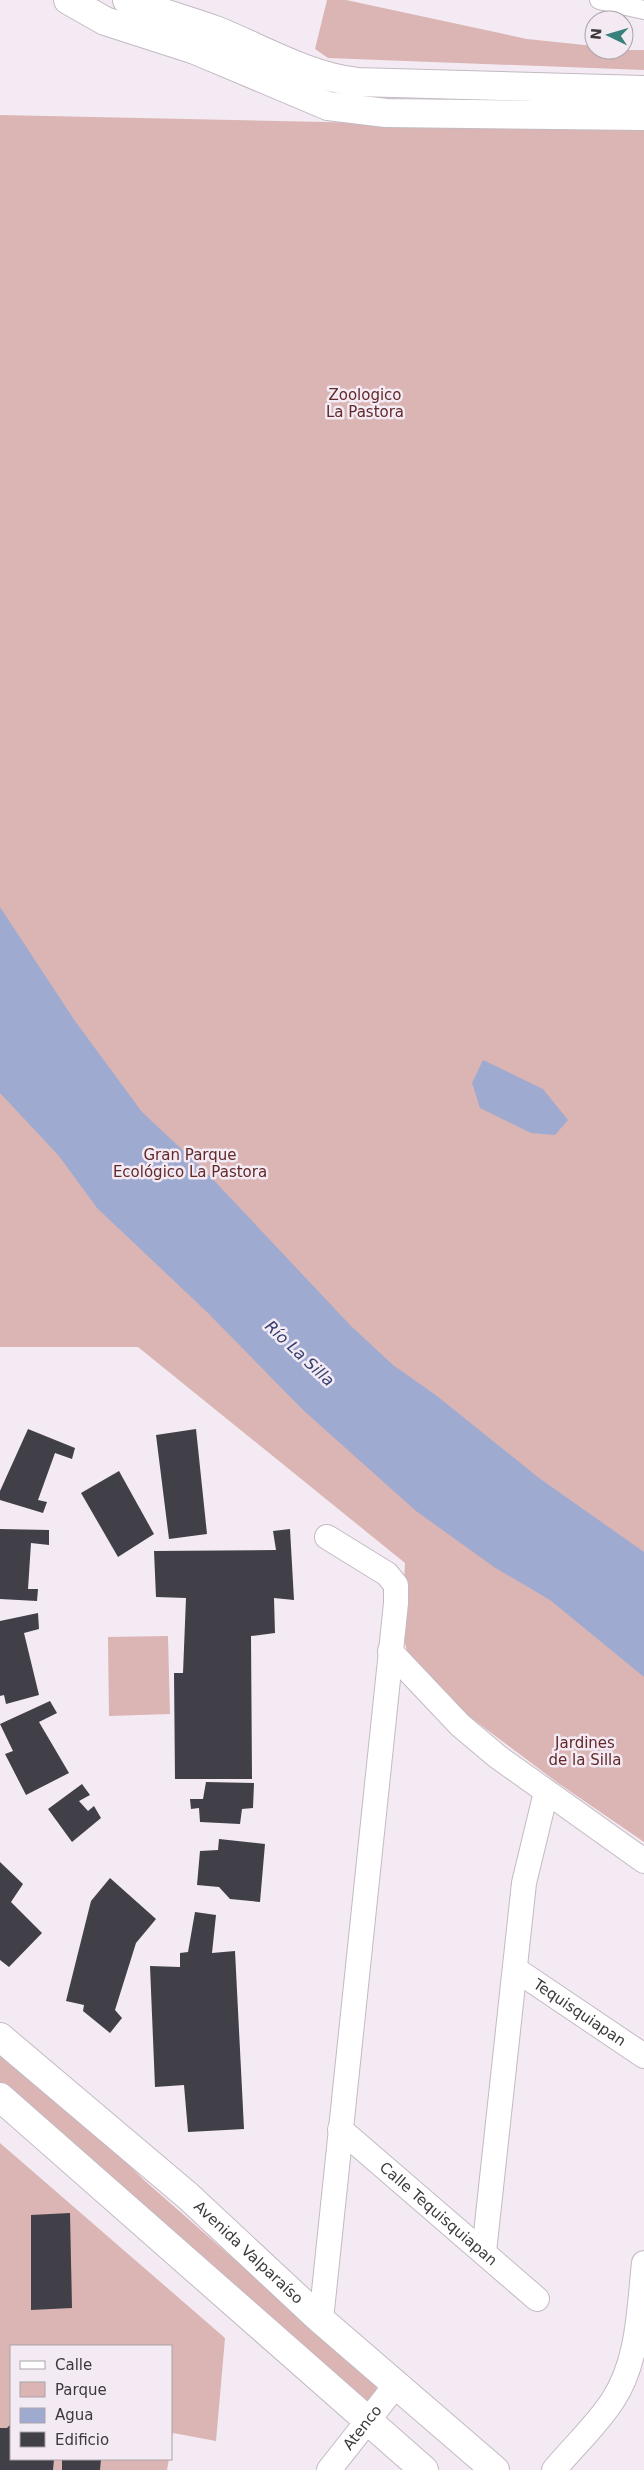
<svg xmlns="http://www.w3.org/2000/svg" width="644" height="2470" viewBox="0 0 644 2470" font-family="'DejaVu Sans',sans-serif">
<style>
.green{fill:#dab5b3}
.water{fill:#9faad0}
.building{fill:#413f48}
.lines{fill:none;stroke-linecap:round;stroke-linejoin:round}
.pedestrian-casing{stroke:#c3bac3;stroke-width:20}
.minor-casing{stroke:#c3bac3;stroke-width:26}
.tertiary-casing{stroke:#c3bac3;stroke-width:30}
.secondary-casing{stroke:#c3bac3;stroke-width:30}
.pedestrian{stroke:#fff;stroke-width:18}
.minor{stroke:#fff;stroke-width:24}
.tertiary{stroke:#fff;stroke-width:28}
.secondary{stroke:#fff;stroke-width:28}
.labels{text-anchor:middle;stroke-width:5;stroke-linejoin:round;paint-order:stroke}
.park-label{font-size:15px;fill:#632829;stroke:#f3eaf3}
.street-label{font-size:15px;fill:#3c393c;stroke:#f3eaf3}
.water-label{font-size:16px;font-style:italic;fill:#333f71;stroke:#f3eaf3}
</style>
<rect width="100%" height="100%" fill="#f3eaf3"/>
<g class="green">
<polygon points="327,0 346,0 527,39 594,46 594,50 644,50 644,70 328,58 315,49"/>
<path d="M0,115L644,129V1842L558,1783L470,1717L414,1664C396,1640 404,1593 405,1563L138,1347H0Z"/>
<polygon points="168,1636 170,1714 109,1716 108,1637"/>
<polygon points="0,2049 109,2145 145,2181 377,2385 375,2398 370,2402 357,2404 0,2092"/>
<polygon points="0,2143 225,2338 216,2441 173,2433 171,2442 171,2346 11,2346 11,2459 169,2459 167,2470 0,2470"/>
</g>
<g class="water">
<polygon points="0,907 75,1021 142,1112 206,1172 351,1326 393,1365 437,1396 539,1478 644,1552 644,1677 550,1600 494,1567 416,1511 303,1410 208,1313 97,1208 59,1156 0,1093"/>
<polygon points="483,1060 543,1089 568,1120 555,1135 531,1133 480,1108 472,1083"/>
</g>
<g class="building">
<polygon points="28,1429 75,1448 72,1459 55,1453 38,1500 47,1502 43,1513 0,1500 0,1491"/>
<polygon points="196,1429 207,1534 169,1539 156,1435"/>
<polygon points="119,1471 154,1534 118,1557 81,1493"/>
<polygon points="0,1529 49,1530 49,1545 31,1543 28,1589 38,1589 37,1601 0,1599"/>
<polygon points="290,1529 294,1600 274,1598 275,1633 251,1636 252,1779 175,1779 174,1673 183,1673 186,1598 156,1597 154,1551 276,1550 273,1531"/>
<polygon points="38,1613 39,1629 24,1633 39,1695 6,1704 4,1695 0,1696 0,1621"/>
<polygon points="50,1701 57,1713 39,1722 69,1773 26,1795 5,1754 13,1751 0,1724"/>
<polygon points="206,1782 254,1783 253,1808 242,1809 240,1824 200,1822 199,1808 191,1809 190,1799 203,1799"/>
<polygon points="82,1784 90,1795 79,1801 88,1811 94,1806 101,1818 72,1842 48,1809"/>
<polygon points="219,1839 265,1844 260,1902 230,1899 219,1887 197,1885 200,1851 218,1850"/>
<polygon points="0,1862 23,1884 11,1902 42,1933 9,1967 0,1960"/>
<polygon points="110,1878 156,1919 136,1943 115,2010 122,2018 110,2033 83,2011 84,2005 66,2001 91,1901"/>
<polygon points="195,1912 216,1915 212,1953 235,1951 244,2129 188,2132 184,2085 155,2087 150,1966 180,1967 180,1953 188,1952"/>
<polygon points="70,2213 72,2308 31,2310 31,2215"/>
<polygon points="11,2424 11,2459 54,2459 53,2470 0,2470 0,2428 7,2428"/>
<polygon points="62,2459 101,2459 100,2470 62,2470"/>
</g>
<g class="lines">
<g class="pedestrian-casing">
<polyline id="pedestrian" points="599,0 644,10"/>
</g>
<g class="minor-casing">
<g id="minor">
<polyline points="390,1651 460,1725 498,1757 644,1861"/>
<path id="s1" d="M515,1969L644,2056"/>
<path id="s2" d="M340,2129L537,2299"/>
<polyline points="484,2252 524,1883 546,1792"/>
<polyline points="321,2320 396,1603 396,1585 387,1574 327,1537"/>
<path id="s3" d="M329,2470L395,2386"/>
<path d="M554,2470C573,2447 597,2425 613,2400C639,2360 639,2308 644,2263"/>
</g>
</g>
<g class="tertiary-casing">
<g id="tertiary">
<polyline points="68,0 105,21 195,50 328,106 386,113 644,116"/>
<path d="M127,0C157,12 188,20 218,31C264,50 308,76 357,82L644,90"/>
</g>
</g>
<g class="secondary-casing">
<g id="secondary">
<path id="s4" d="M0,2037L188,2196L321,2320L495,2470"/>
<polyline points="0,2097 424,2470"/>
</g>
</g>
<use href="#pedestrian" class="pedestrian"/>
<use href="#minor" class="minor"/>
<use href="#tertiary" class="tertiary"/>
<use href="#secondary" class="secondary"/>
</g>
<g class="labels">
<g class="park-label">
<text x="365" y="400">Zoologico<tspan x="365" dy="17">La Pastora</tspan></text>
<text x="190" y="1160">Gran Parque<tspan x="190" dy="17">Ecológico La Pastora</tspan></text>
<text x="585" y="1748">Jardines<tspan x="585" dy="17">de la Silla</tspan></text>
</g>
<g class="street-label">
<text dy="5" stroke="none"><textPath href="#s1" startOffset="78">Tequisquiapan</textPath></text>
<text dy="5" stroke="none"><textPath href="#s2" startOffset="130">Calle Tequisquiapan</textPath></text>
<text dy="5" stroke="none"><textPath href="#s4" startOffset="329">Avenida Valparaíso</textPath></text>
<text dy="5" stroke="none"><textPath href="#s3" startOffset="54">Atenco</textPath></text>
</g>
<g class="water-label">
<text transform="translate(300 1353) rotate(43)" y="6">Río La Silla</text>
</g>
</g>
<rect x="10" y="2345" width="162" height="115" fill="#f3eaf3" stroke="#aaa3aa"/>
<rect x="20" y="2361" width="25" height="8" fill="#ffffff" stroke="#aaa3aa"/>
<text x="55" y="2370" font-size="15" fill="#3c393c">Calle</text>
<rect x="20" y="2382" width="25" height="15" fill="#dab5b3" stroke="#aaa3aa"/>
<text x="55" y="2395" font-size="15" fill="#3c393c">Parque</text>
<rect x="20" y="2408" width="25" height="15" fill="#9faad0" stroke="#aaa3aa"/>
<text x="55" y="2420" font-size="15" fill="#3c393c">Agua</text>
<rect x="20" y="2432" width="25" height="15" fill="#413f48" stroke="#aaa3aa"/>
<text x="55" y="2445" font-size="15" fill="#3c393c">Edificio</text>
<g transform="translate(609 35) rotate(275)"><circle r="24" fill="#f3eaf3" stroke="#aaa3aa"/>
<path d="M0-4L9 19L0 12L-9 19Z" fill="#38807b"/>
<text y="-8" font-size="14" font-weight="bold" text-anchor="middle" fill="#3c393c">N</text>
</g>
</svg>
